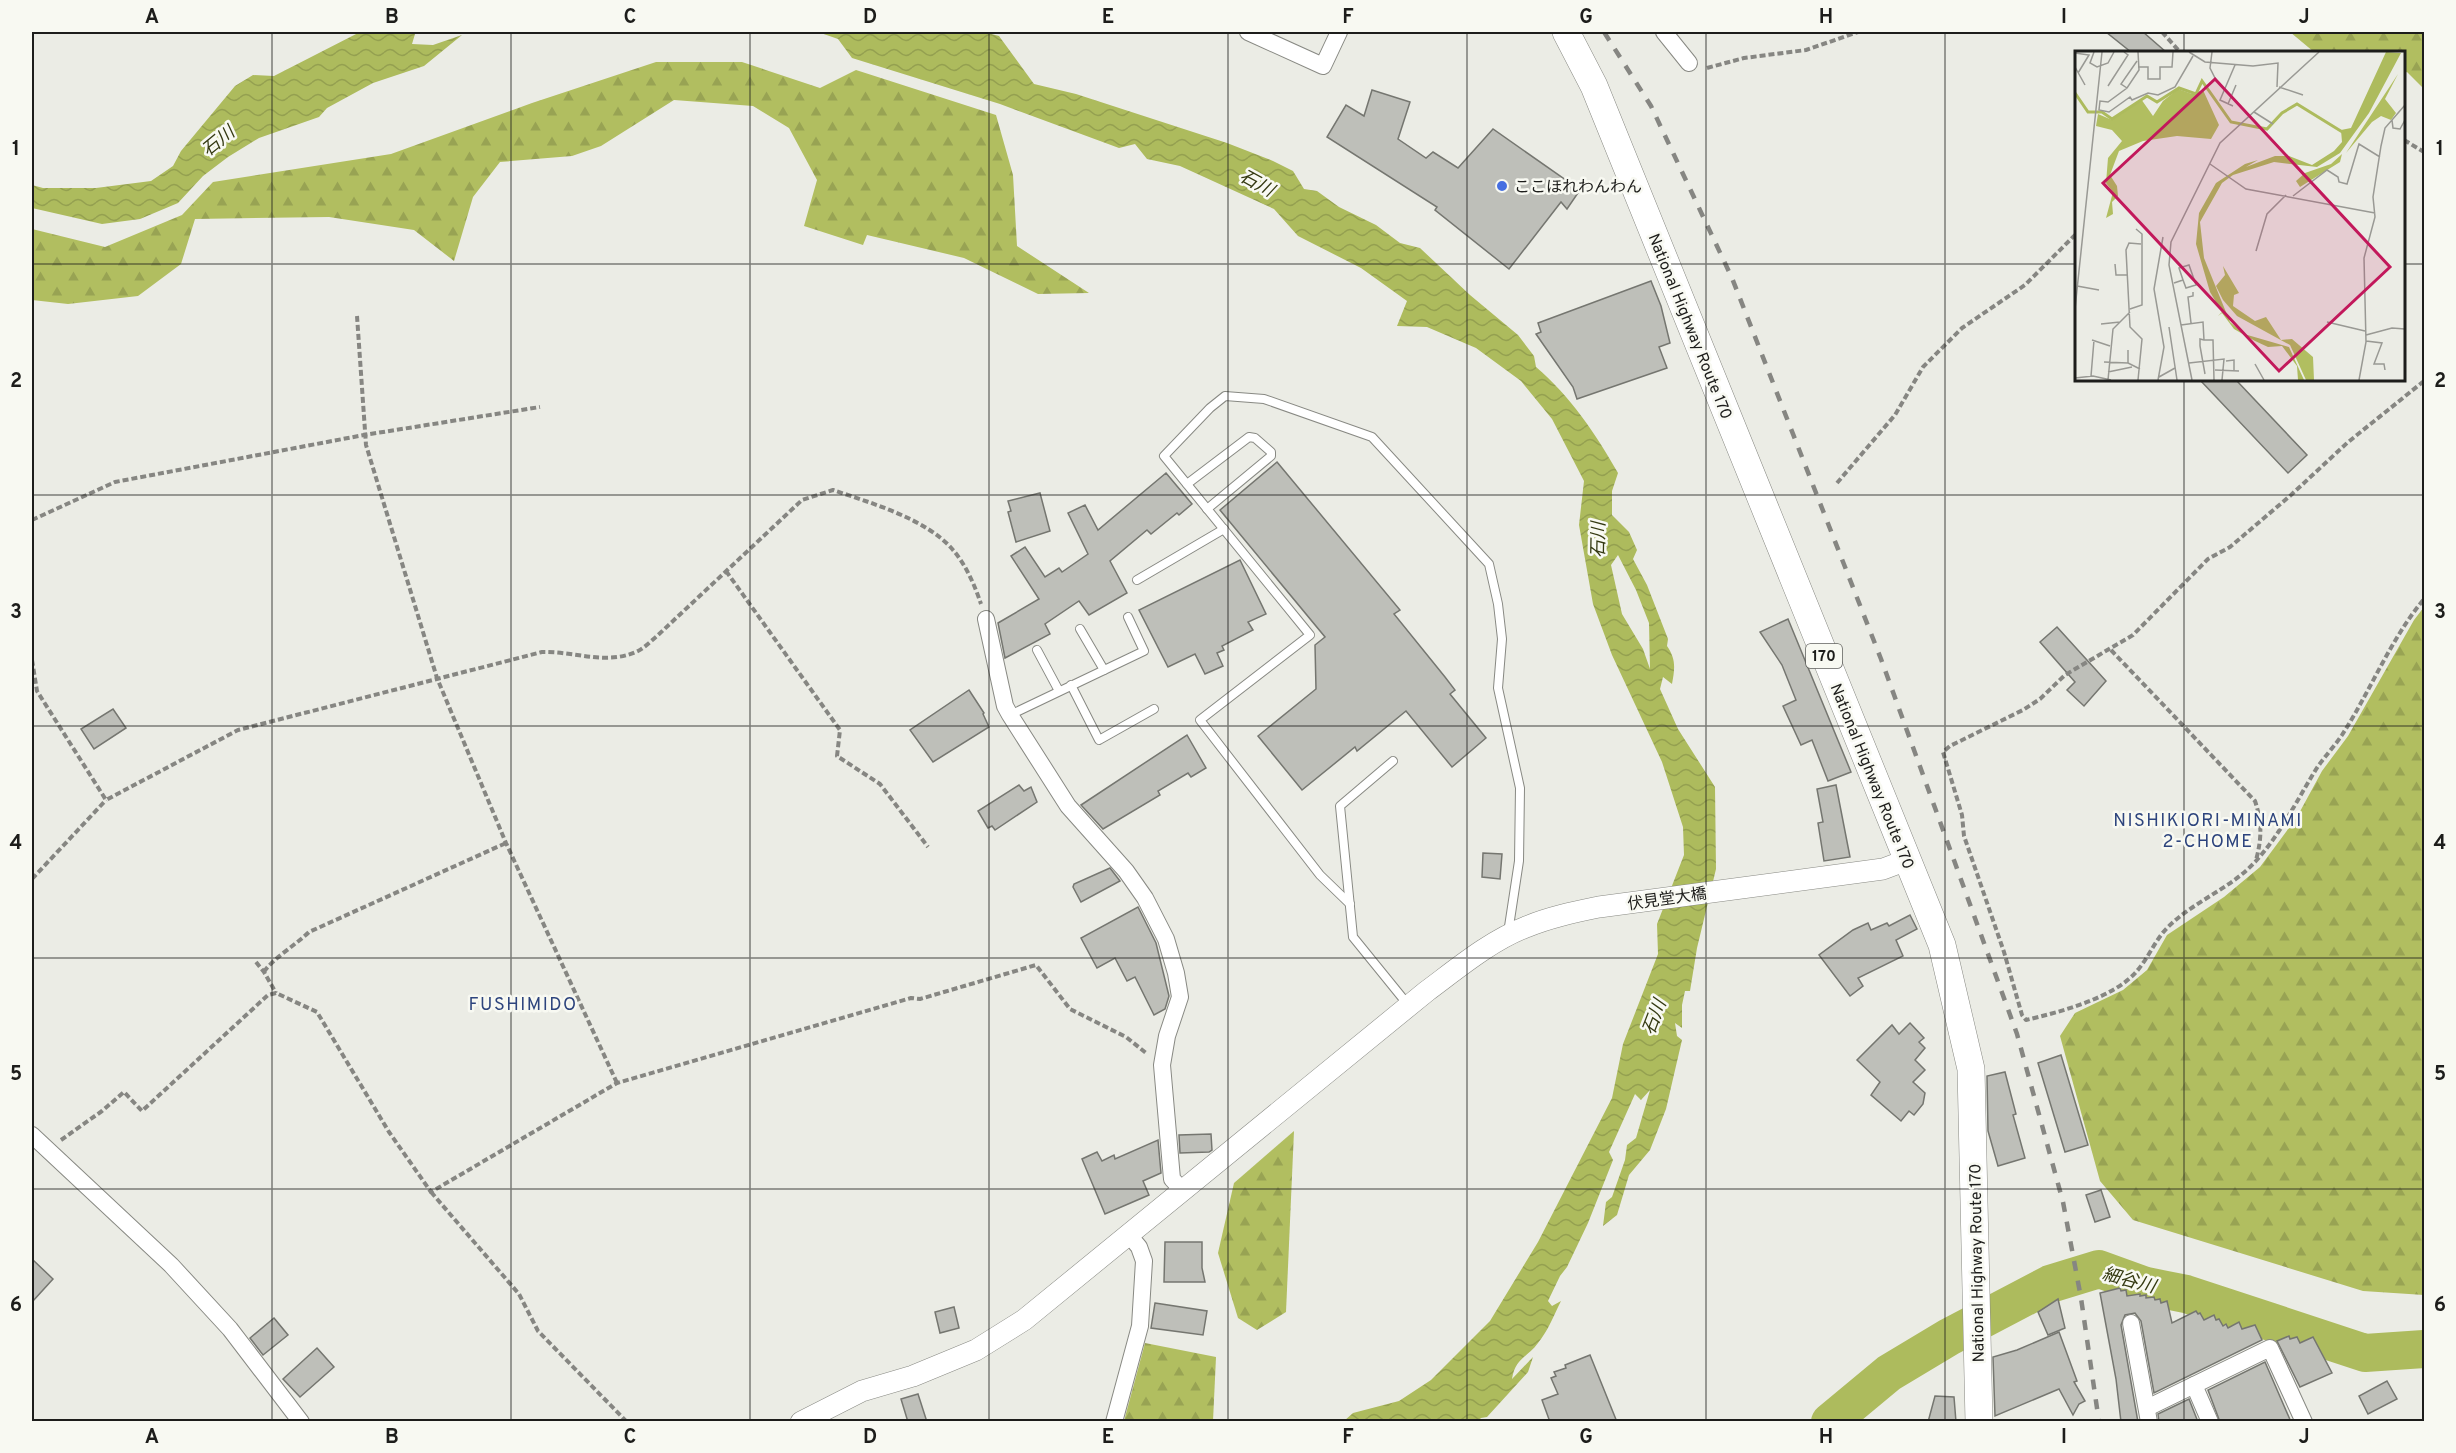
<svg xmlns="http://www.w3.org/2000/svg" width="2456" height="1453" viewBox="0 0 2456 1453" font-family="Overpass,'Noto Sans JP',sans-serif">
<style>
.forest{fill:url(#forest-firs)}
.water{fill:url(#water-waves);fill-rule:evenodd}
.lines{fill:none;stroke-linecap:round;stroke-linejoin:round}
.river{stroke:#adbb5d;stroke-width:38}
.building{fill:#bebfb9;stroke:#757670;stroke-width:1.5}
.service-casing{stroke:#888983;stroke-width:10}
.minor-casing{stroke:#888983;stroke-width:18}
.tertiary-casing{stroke:#888983;stroke-width:22}
.trunk-casing{stroke:#888983;stroke-width:28}
.path{stroke:#868682;stroke-width:4;stroke-dasharray:6 3;stroke-linecap:butt}
.service{stroke:#fff;stroke-width:8}
.minor{stroke:#fff;stroke-width:16}
.tertiary{stroke:#fff;stroke-width:21}
.trunk{stroke:#fff;stroke-width:27}
.rail{stroke:#868682;stroke-width:4.5;stroke-dasharray:10 10;stroke-linecap:butt}
.grid{fill:none;stroke:#1d1d1b;stroke-width:1.5;stroke-opacity:0.55}
.poi-dot{fill:#456ee1;stroke:#f8f9f2;stroke-width:2}
.labels{text-anchor:middle;stroke-width:5;stroke-linejoin:round;paint-order:stroke}
.shield{fill:#f8f9f2;stroke:#5f5f5c;stroke-width:1.5}
.shield-label{font-size:15px;font-weight:bold;fill:#1d1d1b}
.poi-label{font-size:16px;fill:#1d1d1b;stroke:#f8f9f2;text-anchor:start}
.street-label{font-size:16px;fill:#1d1d1b;stroke:#f8f9f2}
.water-label{font-size:18px;font-style:italic;fill:#353a12;stroke:#f8f9f2}
.neighbourhood-label{font-size:18px;letter-spacing:1.5px;fill:#2d447d;stroke:#f8f9f2}
.inset-river{fill:none;stroke:#adbb5d;stroke-width:3}
.inset-road{fill:none;stroke:#999994;stroke-width:1.5}
.view{fill:#c2185b;fill-opacity:0.15;stroke:#c2185b;stroke-width:3}
.inset-edge{fill:none;stroke:#1d1d1b;stroke-width:3}
.neatline{fill:none;stroke:#1d1d1b;stroke-width:2}
.grid-label{font-size:20px;text-anchor:middle;font-weight:bold;fill:#1d1d1b}
</style>
<defs>
<pattern id="forest-firs" width="22" height="20" patternUnits="userSpaceOnUse" patternTransform="scale(1.5)"><rect width="22" height="20" fill="#b1be60"/><path d="M5 1l3.5 6h-7zM16 11l3.5 6h-7z" fill="#98a353"/></pattern>
<pattern id="water-waves" width="16" height="10" patternUnits="userSpaceOnUse" patternTransform="scale(1.5)"><rect width="16" height="10" fill="#adbb5d"/><path d="M0 5q4-4 8 0t8 0" fill="none" stroke="#94a050"/></pattern>
</defs>
<rect width="100%" height="100%" fill="#ebece5"/>
<g class="forest">
<polygon points="2290,32 2424,32 2424,89 2407,72 2404,73 2404,52 2314,52"/>
<polygon points="656,62 742,62 820,88 856,70 996,115 1013,175 1017,246 1089,293 1038,294 964,258 867,235 863,245 804,226 817,180 789,128 753,106 674,100 601,146 572,156 500,162 473,197 454,261 414,230 329,217 195,219 181,264 138,296 68,304 32,300 32,229 105,247 182,215 213,182 391,154 532,103"/>
<polygon points="2424,607 2424,1295 2363,1291 2133,1220 2100,1181 2060,1036 2075,1013 2123,990 2147,970 2167,935 2224,897 2260,867 2297,817 2322,771 2348,736 2414,620"/>
<polygon points="1294,1131 1286,1312 1257,1330 1238,1318 1218,1253 1234,1183"/>
<polygon points="1145,1343 1216,1357 1213,1421 1124,1421"/>
</g>
<g class="water">
<polygon points="360,32 421,32 415,34 412,44 433,45 462,35 424,66 373,83 327,108 319,117 259,138 228,157 203,176 178,203 140,219 102,224 32,208 32,185 43,188 96,188 151,181 173,166 181,151 235,86 253,75 274,76"/>
<path d="M818,32H984L999,36L1034,84L1076,94L1227,143L1273,161L1293,171L1304,189L1317,191L1339,207L1376,225L1400,243L1420,248L1470,295L1518,335L1534,356L1536,367C1570,396 1596,434 1618,473L1612,491V515L1629,532L1637,550L1633,559L1647,585L1668,639L1667,646C1676,659 1675,668 1672,684L1663,677L1660,689L1678,729L1715,787L1716,869L1697,948L1690,991H1685L1682,1005V1028L1675,1023L1677,1036L1682,1040L1666,1109L1650,1150L1629,1175L1617,1215L1603,1226L1606,1202L1612,1197L1625,1160L1627,1145L1636,1138L1650,1090L1641,1100L1635,1094L1609,1152L1613,1160L1588,1223L1567,1267L1560,1276L1548,1301L1552,1306L1561,1301C1554,1315 1548,1331 1538,1343C1527,1358 1515,1358 1512,1379L1533,1357L1528,1372L1487,1417L1481,1418L1477,1422L1344,1421L1353,1413L1399,1401L1431,1380L1490,1321L1538,1242L1612,1098L1623,1044L1658,954L1657,924L1684,855L1683,827L1662,762L1612,655L1593,604L1579,525L1584,481L1552,419L1521,381L1476,348L1427,327L1397,326L1407,301L1361,268L1298,236L1274,209L1180,166L1147,159L1135,144L1119,148L1000,104L852,58L838,39ZM1618,555L1636,590L1649,623L1650,669L1643,649L1622,614L1611,565Z"/>
</g>
<g class="lines">
<polyline class="river" points="1830,1422 1889,1373 1949,1337 2050,1284 2099,1269 2146,1286 2186,1294 2365,1353 2424,1349"/>
</g>
<g class="building">
<polygon points="2106,32 2143,32 2166,52 2131,52"/>
<polygon points="1372,90 1410,102 1398,139 1426,158 1433,152 1458,168 1493,129 1580,190 1567,209 1561,202 1509,269 1435,210 1437,207 1327,137 1346,105 1364,116"/>
<polygon points="1651,281 1661,306 1670,343 1659,347 1667,368 1577,399 1573,387 1536,334 1541,332 1538,323"/>
<polygon points="2200,380 2236,380 2307,455 2288,473"/>
<polygon points="1277,462 1400,610 1394,614 1445,677 1455,690 1450,694 1486,738 1452,767 1406,711 1357,751 1355,747 1302,790 1258,736 1316,689 1315,645 1325,637 1220,510"/>
<polygon points="1166,473 1192,504 1179,515 1177,513 1151,534 1147,530 1110,561 1127,593 1089,615 1079,601 1045,624 1050,634 1005,658 998,623 1039,599 1011,556 1025,547 1045,577 1059,568 1062,572 1088,554 1068,513 1085,505 1098,530"/>
<polygon points="1040,493 1050,531 1016,542 1008,512 1011,511 1008,501"/>
<polygon points="1240,560 1266,614 1248,622 1253,630 1222,646 1224,650 1217,653 1223,666 1205,674 1195,654 1168,667 1139,610"/>
<polygon points="1788,619 1851,772 1828,781 1812,740 1801,745 1783,706 1796,700 1782,665 1760,632"/>
<polygon points="2057,627 2106,681 2084,706 2067,690 2075,682 2040,642"/>
<polygon points="969,690 984,713 983,714 989,727 933,762 910,730"/>
<polygon points="113,709 126,728 94,749 81,729"/>
<polygon points="1187,735 1206,768 1191,777 1188,773 1158,791 1160,795 1103,829 1081,805"/>
<polygon points="1019,785 1024,791 1031,787 1037,802 995,830 992,826 988,828 978,811"/>
<polygon points="1836,785 1850,857 1824,861 1818,823 1823,822 1817,789"/>
<polygon points="1483,853 1502,854 1500,879 1482,877"/>
<polygon points="1110,868 1120,881 1081,902 1073,887 1074,884"/>
<polygon points="1138,907 1156,943 1169,996 1165,1009 1154,1015 1135,977 1127,981 1115,958 1097,968 1081,938"/>
<polygon points="1910,915 1917,929 1896,940 1903,956 1858,978 1863,986 1850,996 1819,955 1853,930 1868,923 1871,930 1887,923 1889,926"/>
<polygon points="1910,1023 1924,1038 1919,1042 1925,1048 1915,1060 1925,1070 1913,1082 1925,1093 1923,1104 1914,1115 1909,1111 1901,1121 1871,1095 1880,1082 1857,1060 1892,1025 1899,1034"/>
<polygon points="2061,1055 2088,1145 2065,1152 2038,1063"/>
<polygon points="2005,1072 2016,1114 2013,1115 2025,1158 1998,1166 1988,1131 1987,1076"/>
<polygon points="1211,1134 1212,1150 1209,1152 1180,1153 1179,1135"/>
<polygon points="1158,1140 1161,1173 1143,1181 1149,1195 1105,1214 1082,1159 1097,1152 1102,1161 1114,1155 1115,1159"/>
<polygon points="2101,1190 2110,1217 2095,1222 2086,1195"/>
<polygon points="1165,1242 1202,1242 1202,1268 1205,1282 1164,1282"/>
<polygon points="32,1259 53,1279 32,1302"/>
<polygon points="2120,1288 2121,1291 2126,1290 2127,1296 2140,1294 2140,1296 2146,1295 2146,1298 2154,1297 2155,1300 2160,1299 2161,1303 2167,1301 2172,1323 2196,1311 2198,1314 2200,1313 2204,1320 2214,1315 2216,1320 2219,1319 2223,1326 2226,1324 2228,1328 2239,1322 2242,1329 2255,1325 2262,1340 2154,1393 2141,1321 2135,1313 2125,1315 2121,1325 2138,1422 2121,1422 2116,1379 2100,1293"/>
<polygon points="2058,1299 2065,1328 2048,1335 2038,1312"/>
<polygon points="1155,1303 1207,1311 1203,1335 1151,1328"/>
<polygon points="954,1307 959,1328 940,1333 935,1312"/>
<polygon points="274,1318 288,1335 263,1355 250,1338"/>
<polygon points="2059,1332 2077,1381 2074,1382 2085,1401 2079,1404 2073,1415 2059,1389 1995,1416 1993,1357 2017,1350"/>
<polygon points="2289,1336 2290,1339 2297,1337 2300,1343 2313,1337 2332,1373 2300,1387 2277,1341"/>
<polygon points="317,1348 334,1367 300,1397 283,1379"/>
<polygon points="1590,1355 1617,1422 1550,1422 1542,1400 1558,1394 1551,1378 1556,1376 1554,1372 1566,1368 1565,1365"/>
<polygon points="2265,1362 2291,1422 2220,1422 2208,1390"/>
<polygon points="2387,1381 2397,1399 2368,1414 2359,1396"/>
<polygon points="918,1394 927,1422 908,1422 901,1399"/>
<polygon points="1935,1396 1954,1397 1956,1422 1928,1422"/>
<polygon points="2189,1399 2198,1422 2159,1422 2158,1414"/>
</g>
<g class="lines">
<g class="service-casing">
<g id="service">
<polyline points="1187,484 1249,437 1255,438 1271,452 1271,456 1207,509"/>
<polyline points="1137,580 1224,529"/>
<polyline points="1080,629 1104,670"/>
<polyline points="1037,650 1059,691"/>
<polyline points="1071,685 1099,740 1154,709"/>
<polyline points="1010,715 1144,651 1128,617"/>
<polyline points="1393,761 1340,806 1353,937 1409,1006"/>
<polyline points="1350,904 1320,875 1200,720 1310,635 1164,456 1210,408 1225,396 1264,399 1372,437 1489,564 1498,604 1502,639 1498,688 1520,788 1519,861 1508,933"/>
</g>
</g>
<g class="minor-casing">
<g id="minor">
<polyline points="1248,32 1323,66 1339,32"/>
<polyline points="1664,32 1689,63"/>
<polyline points="986,619 1005,706 1010,715 1068,806 1126,871 1145,898 1166,939 1176,973 1180,997 1167,1036 1162,1065 1172,1179 1183,1191"/>
<polyline points="32,1135 171,1265 230,1329 301,1422"/>
<polyline points="2131,1323 2149,1422"/>
<polyline points="2194,1385 2210,1422"/>
<polyline points="2147,1408 2270,1348 2304,1422"/>
<polyline points="1114,1422 1140,1326 1144,1261 1139,1247 1129,1235"/>
</g>
</g>
<g class="tertiary-casing">
<path id="tertiary" d="M801,1422L862,1391L913,1376L976,1350L1024,1320L1427,991C1458,968 1490,941 1526,927C1550,917 1575,912 1599,907L1883,869L1907,860"/>
</g>
<g class="trunk-casing">
<polyline id="trunk" points="1566,32 1594,86 1942,945 1971,1069 1979,1422"/>
</g>
<g class="path">
<polyline points="2162,32 2180,52"/>
<polyline points="1707,68 1744,58 1806,50 1858,32"/>
<polyline points="2404,140 2424,152"/>
<polyline points="357,316 366,445 437,678 506,843 617,1083"/>
<path d="M2424,381L2347,443L2291,495L2230,547L2208,559L2133,635L2065,675L2040,699L2023,710L1950,746L1943,752L1962,815L1964,836L2004,952L2022,1015L2026,1020C2060,1012 2114,998 2137,971C2149,957 2155,940 2168,927C2194,901 2230,889 2255,862C2280,835 2296,802 2315,771C2323,758 2334,747 2342,735C2371,690 2390,640 2424,599"/>
<polyline points="1837,483 1895,415 1923,367 1962,328 2025,285 2076,234"/>
<polyline points="32,520 115,482 364,435 540,407"/>
<polyline points="726,571 840,730 837,756 880,784 928,847"/>
<polyline points="32,618 32,623"/>
<path d="M2111,650L2255,801C2262,822 2262,838 2256,860"/>
<path d="M32,660L37,691L106,800L238,730L542,652C574,651 607,666 638,651C644,648 651,641 657,636L802,500L833,490C871,503 927,519 953,550C966,565 975,586 981,604"/>
<polyline points="32,879 106,800"/>
<polyline points="256,962 264,972 276,993"/>
<path d="M264,972C271,960 298,943 309,932L506,843"/>
<polyline points="61,1140 102,1111 124,1092 142,1111 268,995 276,993 317,1012 389,1132 431,1192 617,1083 911,998 920,999 1036,965 1070,1009 1126,1037 1146,1053"/>
<polyline points="431,1192 519,1294 538,1331 627,1422"/>
</g>
<use href="#service" class="service"/>
<use href="#minor" class="minor"/>
<use href="#tertiary" class="tertiary"/>
<use href="#trunk" class="trunk"/>
<polyline class="rail" points="1604,32 1651,106 1732,278 1881,659 2017,1034 2063,1202 2081,1298 2099,1422"/>
</g>
<path class="grid" d="M272,32V1422M511,32V1422M750,32V1422M989,32V1422M1228,32V1422M1467,32V1422M1706,32V1422M1945,32V1422M2184,32V52M32,264H2076M2404,264H2424M2184,380V1422M32,495H2424M32,726H2424M32,958H2424M32,1189H2424"/>
<circle class="poi-dot" cx="1502" cy="186" r="6"/>
<g class="labels">
<rect class="shield" x="1806" y="644" width="36" height="24" rx="4.5"/>
<g class="shield-label">
<text x="1824" y="661">170</text>
</g>
<g class="poi-label">
<text x="1514" y="192">ここほれわんわん</text>
</g>
<g class="street-label">
<text transform="translate(1691 326) rotate(68)" y="6">National Highway Route 170</text>
<text transform="translate(1873 776) rotate(68)" y="6">National Highway Route 170</text>
<text transform="translate(1667 898) rotate(-8)" y="6">伏見堂大橋</text>
<text transform="translate(1976 1263) rotate(-91)" y="6">National Highway Route 170</text>
</g>
<g class="water-label">
<text transform="translate(218 141) rotate(-39)" y="6">石川</text>
<text transform="translate(1257 183) rotate(29)" y="6">石川</text>
<text transform="translate(1598 540) rotate(-89)" y="6">石川</text>
<text transform="translate(1654 1017) rotate(-69)" y="6">石川</text>
<text transform="translate(2129 1280) rotate(15)" y="6">細谷川</text>
</g>
<g class="neighbourhood-label">
<text x="2208" y="826">NISHIKIORI-MINAMI<tspan x="2208" dy="21">2-CHOME</tspan></text>
<text x="523" y="1010">FUSHIMIDO</text>
</g>
</g>
<g transform="translate(2075 51)">
<rect width="330" height="330" fill="#ebece5"/>
<path d="M323,23L310,48L321,62L316,69L306,65L297,71L271,102ZM103,38L117,43L128,39L144,74L136,88L102,85L68,90L44,100L35,124L42,135L43,145L37,151L38,163L31,167L38,141L31,132L33,107L47,90L37,79L21,75L23,63L37,69L66,48L78,65L88,50ZM267,103L265,111L225,136L221,130L230,122L256,113ZM148,215L164,242L159,244L158,255L180,270L191,266L206,289L217,288L238,306L239,329H231L215,294L162,265L148,249L141,235L150,224Z" fill="#b1be60"/>
<path d="M311,1L326,2L294,62L265,102L242,116L199,111L158,124L147,132L125,171L129,207L155,271L169,283L214,296L229,329H223L222,315L207,295L193,296L180,290L159,278L147,262L143,265L147,261L135,241L121,193L124,162L141,132L170,113L183,109L171,116L200,105H214L237,114L259,100L267,91L266,79L276,77Z" fill="#adbb5d"/>
<path class="inset-river" d="M0,42L13,61H27L37,68L72,45L82,51L104,37L121,43L127,30L156,71L192,78L207,62L222,53L269,82"/>
<path class="inset-road" d="M19,1L15,12L22,16L33,12L39,1M63,1L64,19L52,37L33,51L25,50L24,59L34,61L55,46L57,49L73,42L83,44L100,36L118,5M114,1L130,11L178,15L203,12L202,36M137,1L135,17L141,29M0,2L14,4L3,22M0,16L10,34M63,16H73V28H85V16H97L98,1M33,35L53,4L49,1M204,36L228,44M52,37L46,33L62,10M153,53L161,34M158,55L145,49L160,14M179,61L198,73M317,69L318,77L325,78L330,69M135,113L171,138L300,162M218,145L252,119L263,126L264,131L272,133L284,93L305,106M181,200L192,163L211,144M40,213L41,224H53M108,229L104,217L114,214L121,234M99,232L108,229L111,237L124,233M2,235L24,239M0,258L27,1M55,258L67,254V183L61,178M252,271L290,280M116,272L113,246L118,245V241M26,273L45,271M106,274L128,271L129,289H138L139,329M94,276L102,329M291,284L317,277L330,278M17,289L35,295M129,289L125,288V295L130,323M291,290L307,292L299,313H309L310,319M53,299V312L65,318M151,310L159,309V319M29,311L53,312M114,312L149,308L147,329M180,313L189,329M140,319L164,320M33,321L57,316M16,325L19,289M84,326L100,317M0,327L18,325L36,329M33,329L38,278L55,261M63,329L67,288L55,276L51,199L54,192L66,193M83,329L89,296L79,238L88,186M117,329L94,214L96,191L145,92L244,1M284,329L291,291L289,207L300,166L298,146L306,95L310,77L330,54"/>
<path class="view" d="M140,28L315,216L204,320L28,132Z"/>
<rect width="330" height="330" class="inset-edge"/>
</g>
<rect width="2456" height="1453" fill="none" stroke="#f8f9f2" stroke-width="66"/>
<rect x="33" y="33" width="2390" height="1387" class="neatline"/>
<g class="grid-label">
<text x="152" y="23">A</text>
<text x="392" y="23">B</text>
<text x="630" y="23">C</text>
<text x="870" y="23">D</text>
<text x="1108" y="23">E</text>
<text x="1348" y="23">F</text>
<text x="1586" y="23">G</text>
<text x="1826" y="23">H</text>
<text x="2064" y="23">I</text>
<text x="2304" y="23">J</text>
<text x="16" y="155">1</text>
<text x="2440" y="155">1</text>
<text x="16" y="387">2</text>
<text x="2440" y="387">2</text>
<text x="16" y="618">3</text>
<text x="2440" y="618">3</text>
<text x="16" y="849">4</text>
<text x="2440" y="849">4</text>
<text x="16" y="1080">5</text>
<text x="2440" y="1080">5</text>
<text x="16" y="1311">6</text>
<text x="2440" y="1311">6</text>
<text x="152" y="1443">A</text>
<text x="392" y="1443">B</text>
<text x="630" y="1443">C</text>
<text x="870" y="1443">D</text>
<text x="1108" y="1443">E</text>
<text x="1348" y="1443">F</text>
<text x="1586" y="1443">G</text>
<text x="1826" y="1443">H</text>
<text x="2064" y="1443">I</text>
<text x="2304" y="1443">J</text>
</g>
</svg>
